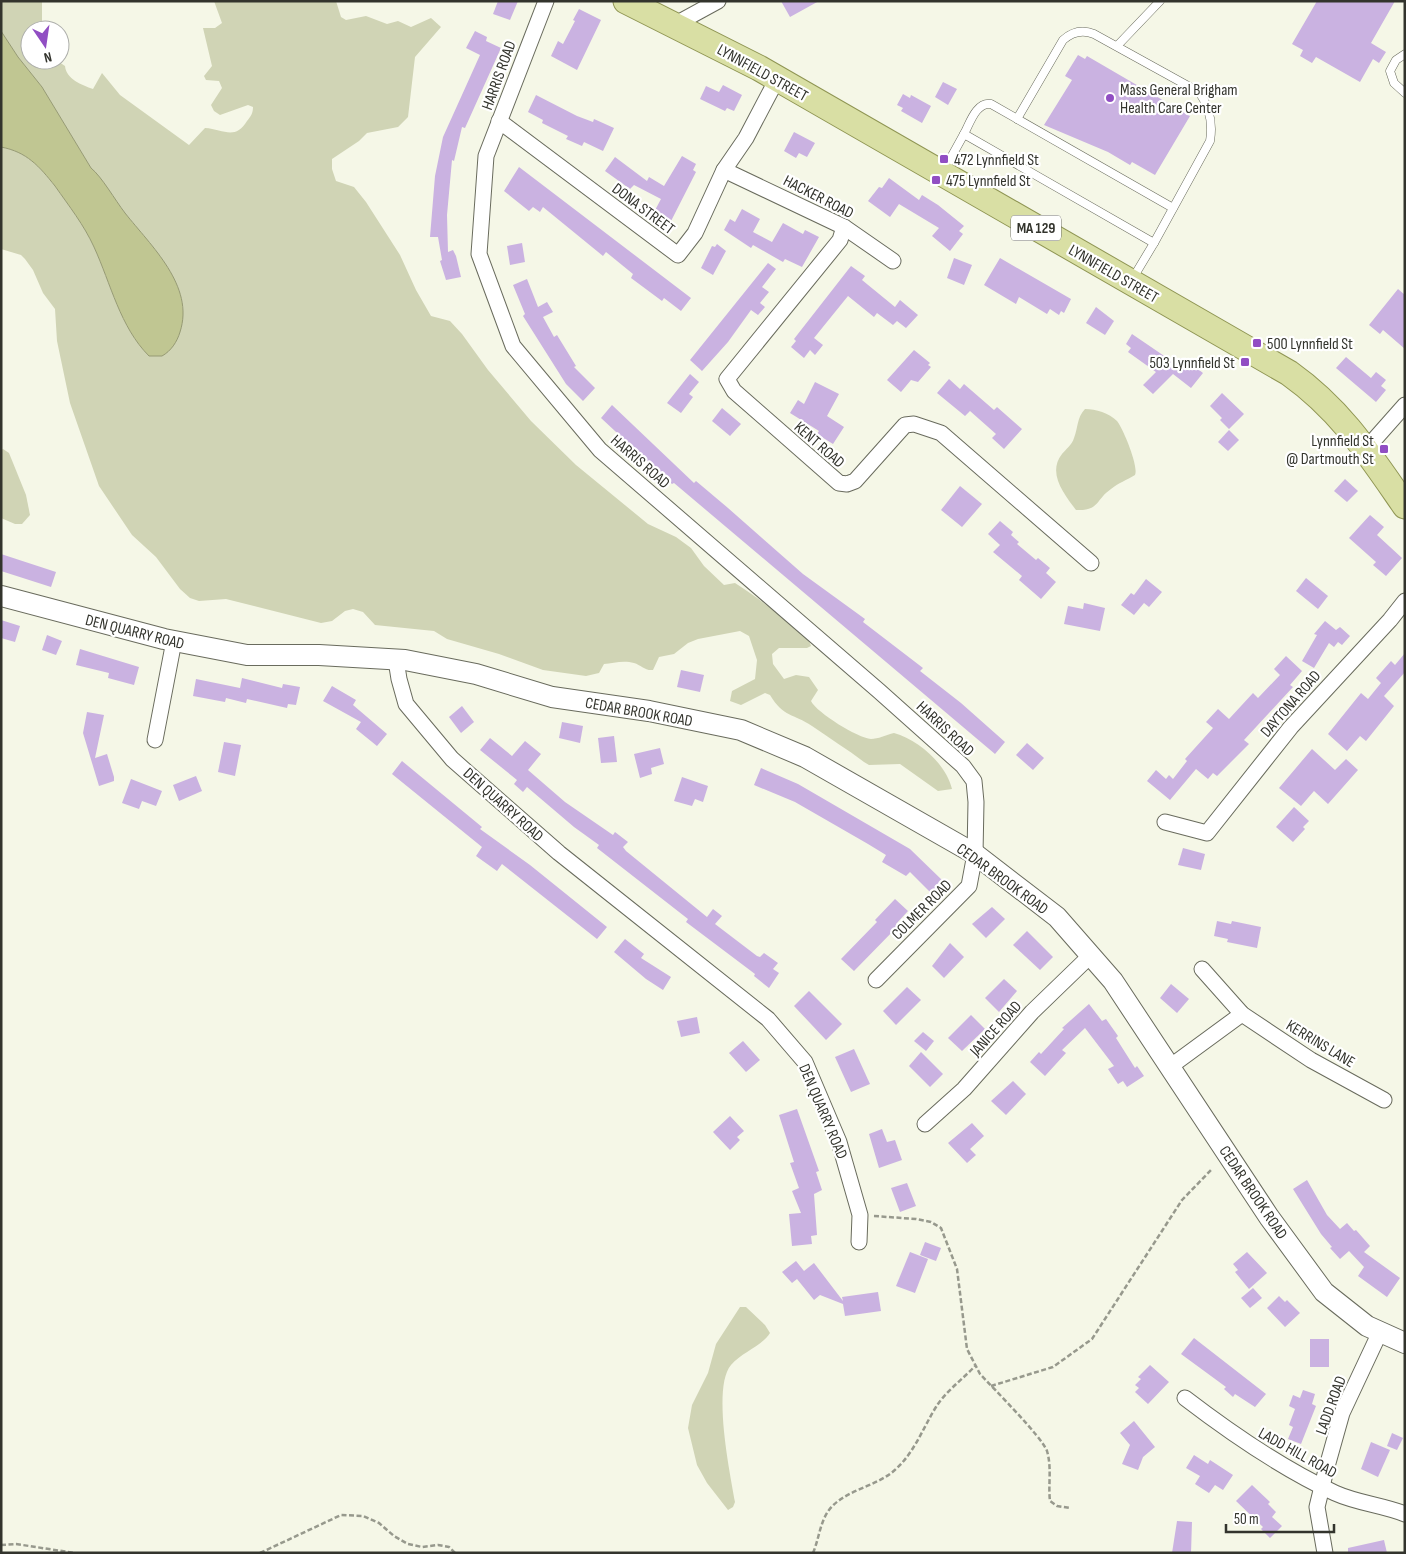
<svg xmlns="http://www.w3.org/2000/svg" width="1406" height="1554" viewBox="0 0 1406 1554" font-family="'Sofia Sans Condensed',sans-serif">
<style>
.green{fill:#d0d4b5}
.water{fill:#c0c692;stroke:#969a74}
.building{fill:#cab2e1}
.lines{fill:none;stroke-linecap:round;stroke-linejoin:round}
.service-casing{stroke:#696b5d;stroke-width:9}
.minor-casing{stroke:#696b5d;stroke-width:17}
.tertiary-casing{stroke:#696b5d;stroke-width:22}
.primary-casing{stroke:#8f9553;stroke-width:27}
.path{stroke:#97998d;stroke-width:2.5;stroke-dasharray:5 2.5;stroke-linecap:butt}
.service{stroke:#fff;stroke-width:8}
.minor{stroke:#fff;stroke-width:15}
.tertiary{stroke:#fff;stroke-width:20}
.primary{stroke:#d9dfa4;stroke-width:25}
.poi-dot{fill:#914ec3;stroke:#fff;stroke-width:2}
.labels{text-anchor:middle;stroke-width:4.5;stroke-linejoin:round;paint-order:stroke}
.shield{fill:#fff;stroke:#70716c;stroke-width:1}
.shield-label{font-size:15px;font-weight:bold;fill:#33342d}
.street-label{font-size:16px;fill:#33342d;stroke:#fff}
.poi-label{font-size:16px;fill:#33342d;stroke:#fff;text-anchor:start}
</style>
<rect width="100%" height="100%" fill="#f5f7e7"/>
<g class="green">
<path d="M1,1H42V30H30V60H56L65,66C66,79 82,85 93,89L102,73L120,95L189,145L205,128C223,129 235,141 247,121C251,116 253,113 253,107L248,105L220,115L214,111L211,105L222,88L219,81L206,80L204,76L212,66L203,28H215L222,23L214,1H336L341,17L346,20L366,16L387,24L398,21L411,27L431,18L441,27L415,57L408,117L398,127L367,133L359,141L332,159V169L336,181L354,187L366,202L400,255L416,290L431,316L450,321L462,334L488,370L531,421L576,465L648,524L676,537L691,548L704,566L724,585L735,583C763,601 785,619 809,641L811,646L807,648H779L772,654L773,664L784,679L796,675L809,677L818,690L811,701C817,713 858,738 871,739C878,739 886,735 894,733C919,740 946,764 952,789L938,791L900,764L869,765L864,762C847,749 829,738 812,726C793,713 784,718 770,695L765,693L741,705L730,701L732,691L755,679L757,660L749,636L740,631L698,639L688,643L674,654L659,657L653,670C645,671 641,665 634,663C624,660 613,663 604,664L599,673L586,676L543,670L499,654L447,639L434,631L375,625L363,612L353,609L345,611L332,621L321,623L226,599L199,601L190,598L180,589L156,557L132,535L99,486L70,403L57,341L55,309L43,293L33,270L25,259L21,255L1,249V147C27,152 39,166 55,186C69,206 84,225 94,247C111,284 120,327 149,356L183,308C175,265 141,235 116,202C107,191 101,177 91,168L42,87L18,57L1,31Z"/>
<path d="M1085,409C1096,409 1109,413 1117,421C1123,428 1139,467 1135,475C1127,480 1118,483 1111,489C1095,500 1100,511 1076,510C1064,494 1047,473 1062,454C1066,449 1072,445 1074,438C1078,428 1077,417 1085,409Z"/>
<polygon points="3,449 9,453 26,495 30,515 22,524 15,524 1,518 1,450"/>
<path d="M740,1307H746L765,1325L770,1333C761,1347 742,1352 731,1365C712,1387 730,1473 735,1502L733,1507L728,1510L707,1483L697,1465L688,1428L692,1405L708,1373L716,1344Z"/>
</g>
<path class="water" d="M1,31L18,57L42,87L91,168C102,177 115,200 125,213C151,246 195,286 180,332C177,342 171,351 162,356H149C120,327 111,284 94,247C84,225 69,206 55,186C39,166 27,152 1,147Z"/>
<g class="building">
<polygon points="498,1 518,1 510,20 493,14"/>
<polygon points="781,1 819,1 790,17"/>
<polygon points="1317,1 1395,1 1371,43 1386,52 1379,63 1373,59 1360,82 1316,57 1312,63 1300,56 1303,50 1292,44"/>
<polygon points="579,9 601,20 577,70 551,56 558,41 563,44 575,21 573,20"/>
<polygon points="475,31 487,37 486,41 501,48 465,128 462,127 454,161 452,160 447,215 448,252 453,250 456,256 461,277 446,280 440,261 442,260 438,237 430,237 435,176 443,137 480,55 466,48"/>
<polygon points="1078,55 1085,59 1087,56 1190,116 1155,175 1132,162 1130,165 1108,152 1044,125 1072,80 1065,76"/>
<polygon points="943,82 957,89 948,105 935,97"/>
<polygon points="723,85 742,95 734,111 727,108 725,111 700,99 706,86 719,92"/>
<polygon points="903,94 910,98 911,95 931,106 922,123 901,111 903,108 897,105"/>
<polygon points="536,95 577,116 593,122 594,119 614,128 603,151 584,142 582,146 566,139 568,136 542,123 543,120 528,112"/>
<polygon points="794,132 815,143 807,157 799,153 796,158 784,151"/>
<polygon points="682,156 696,164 693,170 696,172 670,223 653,214 661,199 634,185 630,189 605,171 615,157 647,181 649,177 664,186"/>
<polygon points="519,167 691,298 681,311 664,298 662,301 631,278 633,274 606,252 603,256 543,207 540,212 533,207 529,211 504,191"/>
<polygon points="889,178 919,200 922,195 938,205 964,226 959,231 963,234 950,251 932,236 939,228 899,204 890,217 868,201 879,187 882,188"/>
<polygon points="742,209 760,219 753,232 772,242 783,223 803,234 805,230 819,237 802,267 785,259 783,262 753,245 751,248 724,230 730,219 735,222"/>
<polygon points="522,243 525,262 510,265 507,246"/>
<polygon points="717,244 726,251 713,275 701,268 712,246 715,247"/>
<polygon points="954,258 972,265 964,285 947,278"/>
<polygon points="1000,258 1071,299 1064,313 1061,311 1059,315 1050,309 1047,314 1019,297 1016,304 984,285"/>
<polygon points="768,263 776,269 762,287 769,292 760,303 765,307 758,315 751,310 728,342 702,371 690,360"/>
<polygon points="851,266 865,276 862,280 895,307 900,300 918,315 906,328 897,321 893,325 877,313 874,317 848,296 814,338 823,345 815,355 810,350 804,358 791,347 796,341 794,339"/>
<polygon points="527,279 538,307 547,302 553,312 543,317 554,337 557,335 576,366 574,367 595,388 583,401 566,384 523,316 525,314 513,285"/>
<polygon points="1398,289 1405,295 1405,349 1383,330 1380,334 1369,325"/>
<polygon points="1096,307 1114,321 1105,335 1086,323"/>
<polygon points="1132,334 1176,364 1180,358 1185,361 1186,360 1203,373 1191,388 1173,374 1153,394 1143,385 1156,372 1128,352 1131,348 1126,344"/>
<polygon points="914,350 930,363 928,365 931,367 918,382 911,380 901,392 887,380"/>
<polygon points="1346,357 1371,378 1376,372 1386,380 1381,386 1386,390 1376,402 1336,368"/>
<polygon points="690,374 699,382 689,394 693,397 681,413 667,403"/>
<polygon points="949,379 960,389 964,384 994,410 997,407 1022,429 1004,449 992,438 996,434 970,411 965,416 937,393"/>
<polygon points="815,382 839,394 827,416 844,427 833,444 817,434 819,431 790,413 798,400 804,404"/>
<polygon points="1222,393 1244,414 1229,429 1220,420 1222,418 1210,406"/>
<polygon points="612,405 694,483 696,481 728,508 803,574 865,619 863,622 923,668 920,671 961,703 1005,742 995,754 674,483 672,484 601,418"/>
<polygon points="722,408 741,424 730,436 712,421"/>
<polygon points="1229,430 1239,440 1228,451 1218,442"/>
<polygon points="1345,479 1358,491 1347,502 1334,491"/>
<polygon points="960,486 982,504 962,527 941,510"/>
<polygon points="1370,515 1384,527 1377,535 1402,558 1386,576 1373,565 1376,562 1349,538"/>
<polygon points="1000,521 1013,532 1011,535 1019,542 1017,544 1036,560 1038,558 1050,568 1046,573 1056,582 1041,599 1019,580 1022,576 993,552 1000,545 988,534"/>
<polygon points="1,554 56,572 51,587 1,571"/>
<polygon points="1306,578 1328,596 1318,609 1296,591"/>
<polygon points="1146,579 1162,592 1149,607 1144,603 1134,615 1121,605 1131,593 1134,595"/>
<polygon points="1084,603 1105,608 1100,631 1064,624 1068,606 1083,609"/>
<polygon points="1,620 20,626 15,642 1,638"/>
<polygon points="1325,621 1336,630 1340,627 1350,636 1342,645 1338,642 1334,647 1329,643 1314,668 1302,661 1317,635 1314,634"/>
<polygon points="47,635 62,641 56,655 42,650"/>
<polygon points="80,649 139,667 134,685 108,678 109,673 76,665"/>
<polygon points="1405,653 1405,672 1384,696 1394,706 1366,741 1360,736 1347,751 1328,734 1361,693 1368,699 1381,683 1376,678 1391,661 1395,665"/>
<polygon points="1286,656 1302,671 1290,685 1293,687 1244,740 1249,744 1217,776 1213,773 1208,779 1196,769 1170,800 1147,781 1156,770 1166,779 1169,775 1173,779 1187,761 1185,759 1213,728 1206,722 1218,709 1229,719 1253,693 1258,698 1280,675 1274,669"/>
<polygon points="681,670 704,675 700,692 677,687"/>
<polygon points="242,678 282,688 283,684 300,687 296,705 288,704 287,708 247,699 246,703 226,698 225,702 193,696 196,679 240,688"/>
<polygon points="332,686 356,700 353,705 387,734 377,746 356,729 361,722 323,701"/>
<polygon points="462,706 474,722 461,733 449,717"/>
<polygon points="87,712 104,715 95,758 107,754 114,777 114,781 99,786 83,733"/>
<polygon points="562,722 583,726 580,743 559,738"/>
<polygon points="614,736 617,762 601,763 598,738"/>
<polygon points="490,738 512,756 525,741 541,754 528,770 565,802 613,835 615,832 628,842 623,847 626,851 707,917 713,909 722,916 715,924 757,956 760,957 764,953 778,963 773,969 779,973 769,988 754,976 755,974 686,922 688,919 597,848 599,845 574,827 527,787 523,792 514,784 517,780 480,750"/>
<polygon points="224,742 241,745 235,776 218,772"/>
<polygon points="1027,743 1044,758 1033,770 1016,755"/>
<polygon points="660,748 664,764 651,768 652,774 640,778 634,754"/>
<polygon points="1312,749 1335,770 1346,759 1358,770 1328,804 1314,791 1301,806 1279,788"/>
<polygon points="402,761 482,827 480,829 530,865 607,927 597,939 502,864 497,871 476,856 482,847 392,774"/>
<polygon points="761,768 798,784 910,849 943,881 931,893 910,872 906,876 882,862 886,855 868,844 795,802 754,785"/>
<polygon points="196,776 202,791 179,801 173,785"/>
<polygon points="682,777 708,786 703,802 695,799 692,806 674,801"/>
<polygon points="131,779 162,791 156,806 142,801 139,809 122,803"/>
<polygon points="1294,807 1309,821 1303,827 1305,829 1293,842 1276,827"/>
<polygon points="1183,848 1205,854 1201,870 1178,865"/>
<polygon points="895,899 908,911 896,924 898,926 854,971 841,959 877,922 875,920"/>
<polygon points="992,907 1005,919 986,938 972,924"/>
<polygon points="1217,921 1231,924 1232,921 1261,927 1257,948 1227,942 1228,939 1214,936"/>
<polygon points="1027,931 1053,957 1040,970 1013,945"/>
<polygon points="625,939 644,954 641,958 671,977 663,990 646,979 614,952"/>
<polygon points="950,943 964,957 944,978 932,966"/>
<polygon points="1004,979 1017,991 999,1012 985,998"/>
<polygon points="1171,984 1189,999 1177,1013 1160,998"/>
<polygon points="907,987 921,1000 896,1025 883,1011"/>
<polygon points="809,991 842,1024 826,1040 794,1006"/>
<polygon points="1089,1004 1102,1021 1106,1019 1118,1036 1116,1038 1135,1068 1137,1066 1144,1076 1127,1087 1123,1081 1118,1084 1108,1069 1114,1066 1085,1028 1062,1050 1066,1053 1045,1076 1030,1062 1039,1052 1041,1054 1064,1029 1062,1028"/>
<polygon points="971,1015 985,1029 962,1051 948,1038"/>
<polygon points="697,1017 700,1033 681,1037 677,1021"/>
<polygon points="923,1032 934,1041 926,1051 914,1041"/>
<polygon points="743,1041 760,1060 746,1072 729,1053"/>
<polygon points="854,1049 870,1084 851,1092 835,1057"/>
<polygon points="921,1052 943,1074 930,1087 909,1066"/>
<polygon points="1013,1081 1026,1094 1006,1115 991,1101"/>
<polygon points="797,1109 819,1171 816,1172 822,1190 814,1194 817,1235 811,1236 812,1244 792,1246 789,1214 801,1213 792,1191 799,1188 790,1163 794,1162 779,1115"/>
<polygon points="730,1116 744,1131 737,1137 740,1140 730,1150 713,1132"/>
<polygon points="972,1123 984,1136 970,1149 976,1155 967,1163 948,1143"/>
<polygon points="882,1129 887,1142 895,1140 902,1160 879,1168 869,1134"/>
<polygon points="1307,1180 1327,1215 1340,1229 1347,1223 1354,1231 1356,1230 1370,1246 1364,1252 1400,1278 1387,1297 1358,1276 1364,1267 1349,1251 1340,1259 1330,1248 1332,1247 1321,1234 1293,1189"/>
<polygon points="907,1183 916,1206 900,1212 891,1188"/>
<polygon points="925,1242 941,1248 936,1261 920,1255"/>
<polygon points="910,1252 928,1259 915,1293 896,1286"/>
<polygon points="1247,1252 1267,1273 1249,1289 1235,1272 1238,1270 1233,1264"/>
<polygon points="796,1261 804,1271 814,1263 843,1301 842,1297 878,1292 881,1311 845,1316 843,1304 820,1295 814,1300 797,1279 792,1283 782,1272"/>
<polygon points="1253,1288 1262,1298 1250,1308 1241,1298"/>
<polygon points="1279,1296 1285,1302 1287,1300 1300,1313 1285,1327 1267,1308"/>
<polygon points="1194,1338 1266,1394 1255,1407 1235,1394 1233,1397 1224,1389 1226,1387 1181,1354"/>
<rect x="1310" y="1339" width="19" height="28"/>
<polygon points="1150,1365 1169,1382 1148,1404 1135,1392 1139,1388 1135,1385 1141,1379 1138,1377"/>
<polygon points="1303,1390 1315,1394 1312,1404 1316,1406 1301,1444 1288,1439 1293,1427 1289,1425 1295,1409 1289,1406 1293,1395 1300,1398"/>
<polygon points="1134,1421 1155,1447 1143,1457 1138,1470 1122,1464 1130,1445 1120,1433"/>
<polygon points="1392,1433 1403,1438 1397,1450 1387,1446"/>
<polygon points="1371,1442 1390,1450 1378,1477 1361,1469"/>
<polygon points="1194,1455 1208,1464 1210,1460 1233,1475 1223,1490 1215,1485 1209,1493 1195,1484 1200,1476 1186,1468"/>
<polygon points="1252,1485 1270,1502 1268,1504 1276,1512 1272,1517 1282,1526 1270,1538 1261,1529 1263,1527 1236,1501"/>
<polygon points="1177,1521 1192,1522 1191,1553 1172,1553"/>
<polygon points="1384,1540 1387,1553 1348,1553 1348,1548"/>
</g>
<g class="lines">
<g class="service-casing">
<g id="service">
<polyline points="1117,46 1160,1"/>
<polyline points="1405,54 1396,60 1390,71 1394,83 1405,93"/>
<path d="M1017,119L1063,40C1072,32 1082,29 1094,34L1199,92C1209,106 1213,123 1210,141L1154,243"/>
<path d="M964,134C970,123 976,102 991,104L1173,208"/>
<polyline points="943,172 964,134 1154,243 1133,278"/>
</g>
</g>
<g class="minor-casing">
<g id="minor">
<polyline points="546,1 486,156 479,254 513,346 600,450 879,691 963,766 974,781 976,802 975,854 969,886 876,980"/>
<polyline points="674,25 718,1"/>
<polyline points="499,121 678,255 695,233 724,170 746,138 777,79"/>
<polyline points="724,170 844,227 893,261"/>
<polyline points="844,227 840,240 727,379 734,391 839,483 847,484 855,481 905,425 914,424 941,433 1091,563"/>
<polyline points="1366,449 1405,405"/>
<polyline points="396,660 399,679 406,704 452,759 559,853 768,1019 805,1062 839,1142 860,1215 859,1242"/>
<polyline points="155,740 174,641"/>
<polyline points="1165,822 1207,833 1291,727 1390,620 1405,601"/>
<polyline points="1202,969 1242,1014 1311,1060 1384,1100"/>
<polyline points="1171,1066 1242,1014"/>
<polyline points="925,1124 964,1089 1032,1012 1091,955"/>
<path d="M1185,1398C1232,1434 1281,1468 1335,1493C1357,1503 1382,1505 1405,1514"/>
<polyline points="1325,1553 1317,1507 1326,1470 1342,1413 1380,1332"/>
</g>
</g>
<g class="tertiary-casing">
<polyline id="tertiary" points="1,596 164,639 247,655 319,655 405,660 476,674 552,697 649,711 741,730 805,757 975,854 1057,917 1113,981 1269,1217 1324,1292 1367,1326 1405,1343"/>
</g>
<g class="primary-casing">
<path id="primary" d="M626,1L759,68L1289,373C1341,410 1369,454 1405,506"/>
</g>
<g class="path">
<path d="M874,1216L916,1219L931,1222L941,1228L957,1269L967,1349L980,1374C993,1388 1042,1437 1047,1451C1052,1468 1048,1485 1050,1501L1057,1506L1070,1508"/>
<polyline points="991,1386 1053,1367 1092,1339 1182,1200 1212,1169"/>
<polyline points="1,1545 16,1544 75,1553"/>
<polyline points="260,1553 341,1515 363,1516 379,1523 394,1536 408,1544 422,1547 438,1545 449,1547 455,1553"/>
<path d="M813,1553C819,1539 820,1522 829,1510C845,1489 878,1487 897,1468C915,1451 923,1428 936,1407C945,1392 963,1379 975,1366"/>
</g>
<use href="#service" class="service"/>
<use href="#minor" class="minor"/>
<use href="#tertiary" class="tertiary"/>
<use href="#primary" class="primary"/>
</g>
<g class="poi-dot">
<circle cx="1110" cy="98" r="5"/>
<rect x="939" y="154" width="10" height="10" rx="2.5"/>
<rect x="931" y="175" width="10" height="10" rx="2.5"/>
<rect x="1252" y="338" width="10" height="10" rx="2.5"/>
<rect x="1240" y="357" width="10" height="10" rx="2.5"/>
<rect x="1379" y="444" width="10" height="10" rx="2.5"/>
</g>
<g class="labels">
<rect class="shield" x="1011" y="215.5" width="50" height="25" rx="4"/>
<g class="shield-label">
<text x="1036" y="233">MA 129</text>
</g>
<g class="street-label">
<text transform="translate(763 72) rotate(29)" y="6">LYNNFIELD STREET</text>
<text transform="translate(498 75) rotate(-70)" y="6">HARRIS ROAD</text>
<text transform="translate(819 196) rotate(27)" y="6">HACKER ROAD</text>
<text transform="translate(644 208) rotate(37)" y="6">DONA STREET</text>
<text transform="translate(1114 273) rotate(30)" y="6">LYNNFIELD STREET</text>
<text transform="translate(820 444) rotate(41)" y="6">KENT ROAD</text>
<text transform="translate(641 461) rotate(41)" y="6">HARRIS ROAD</text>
<text transform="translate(135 631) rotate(14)" y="6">DEN QUARRY ROAD</text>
<text transform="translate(1290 703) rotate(-49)" y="6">DAYTONA ROAD</text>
<text transform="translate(639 711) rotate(10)" y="6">CEDAR BROOK ROAD</text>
<text transform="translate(946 728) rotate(43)" y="6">HARRIS ROAD</text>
<text transform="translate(504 804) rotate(42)" y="6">DEN QUARRY ROAD</text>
<text transform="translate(1003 878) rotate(36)" y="6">CEDAR BROOK ROAD</text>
<text transform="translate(921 909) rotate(-45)" y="6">COLMER ROAD</text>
<text transform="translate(995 1028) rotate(-48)" y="6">JANICE ROAD</text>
<text transform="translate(1321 1043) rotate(31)" y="6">KERRINS LANE</text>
<text transform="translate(824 1111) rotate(67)" y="6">DEN QUARRY ROAD</text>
<text transform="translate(1254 1192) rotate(56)" y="6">CEDAR BROOK ROAD</text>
<text transform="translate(1330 1405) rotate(-70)" y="6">LADD ROAD</text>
<text transform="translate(1298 1452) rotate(29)" y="6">LADD HILL ROAD</text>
</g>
<g class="poi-label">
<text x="1120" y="95">Mass General Brigham<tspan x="1120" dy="18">Health Care Center</tspan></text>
<text x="954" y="165">472 Lynnfield St</text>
<text x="946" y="186">475 Lynnfield St</text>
<text x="1267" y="349">500 Lynnfield St</text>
<text x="1235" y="368" text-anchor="end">503 Lynnfield St</text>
<text x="1374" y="446" text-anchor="end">Lynnfield St<tspan x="1374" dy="18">@ Dartmouth St</tspan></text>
</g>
</g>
<rect width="1406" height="1554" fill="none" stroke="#33342d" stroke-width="5"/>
<g transform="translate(45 45) rotate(167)"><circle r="24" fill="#ffffff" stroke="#adaeab"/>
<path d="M0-4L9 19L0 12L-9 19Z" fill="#914ec3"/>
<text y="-8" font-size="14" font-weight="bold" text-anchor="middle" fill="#33342d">N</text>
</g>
<path d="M1226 1524v8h108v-8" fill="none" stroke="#33342d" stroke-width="2.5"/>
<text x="1234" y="1524" font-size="15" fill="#33342d" stroke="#ffffff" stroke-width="4" paint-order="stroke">50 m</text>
</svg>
